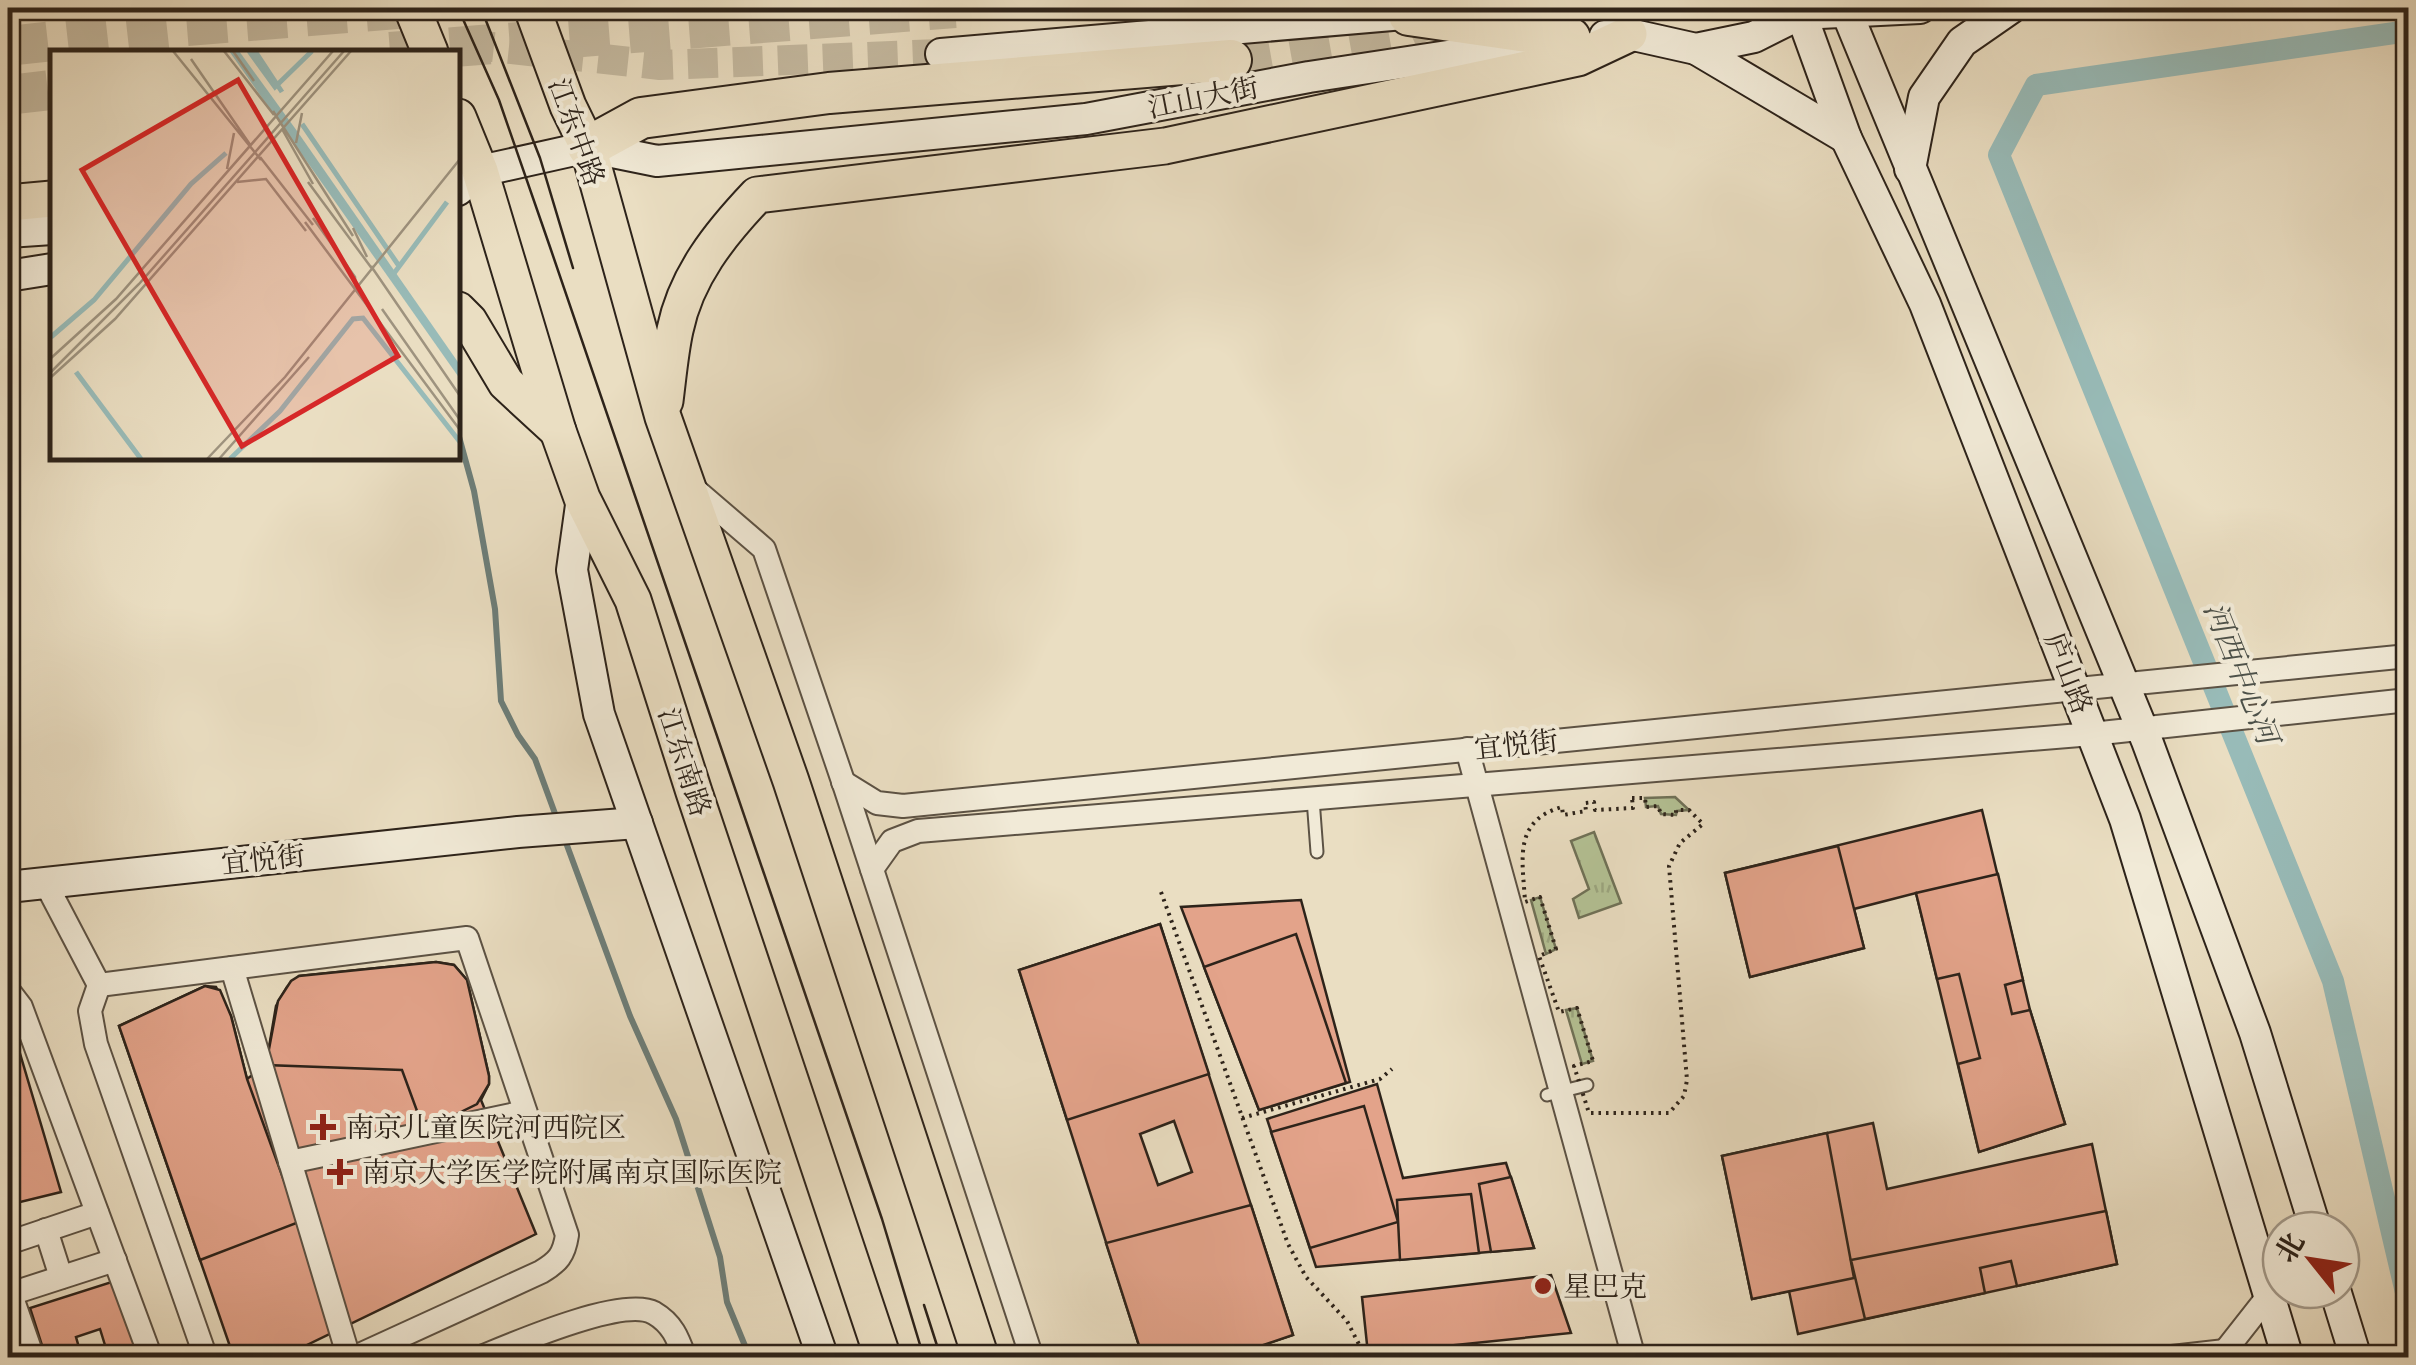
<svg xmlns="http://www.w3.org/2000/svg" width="2416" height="1365" viewBox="0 0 2416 1365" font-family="'IM FELL French Canon','Noto Serif SC',serif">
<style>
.grass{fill:url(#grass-tufts);stroke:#707258;stroke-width:2.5}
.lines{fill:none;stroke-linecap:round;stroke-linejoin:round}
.stream{stroke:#6d7e79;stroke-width:6}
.canal{stroke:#98bbb8;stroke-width:22}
.building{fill:#e3a38a;stroke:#2d231a;stroke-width:2.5;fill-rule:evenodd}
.secondary-tunnel{stroke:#c4b9a0;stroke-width:30;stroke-dasharray:30 15;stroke-linecap:butt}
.highway-tunnel{stroke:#c4b9a0;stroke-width:40;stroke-dasharray:40 20;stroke-linecap:butt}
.lane-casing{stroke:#5c5244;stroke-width:15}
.street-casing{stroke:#5c5244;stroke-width:26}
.secondary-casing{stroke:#2d231a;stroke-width:34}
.primary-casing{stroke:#2d231a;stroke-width:39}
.highway-casing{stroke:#2d231a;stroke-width:44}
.path{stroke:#2d231a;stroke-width:4;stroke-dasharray:2.5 5;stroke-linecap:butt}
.lane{stroke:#f1ead7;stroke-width:11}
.street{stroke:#f1ead7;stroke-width:22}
.secondary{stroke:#f1ead7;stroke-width:30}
.primary{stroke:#eadec2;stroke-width:35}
.highway{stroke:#eadec2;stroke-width:40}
.tram{stroke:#2d231a;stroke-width:2.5}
.poi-dot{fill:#8f2418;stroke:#f1ead7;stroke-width:4}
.labels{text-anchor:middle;stroke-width:8;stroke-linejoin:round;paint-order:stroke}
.street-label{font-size:28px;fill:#2d231a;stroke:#f1ead7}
.poi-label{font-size:28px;fill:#2d231a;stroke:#f1ead7;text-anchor:start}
.water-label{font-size:30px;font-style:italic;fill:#4d5149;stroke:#f1ead7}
.inset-river{fill:none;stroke:#98bbb8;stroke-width:5}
.inset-road{fill:none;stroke:#9e937f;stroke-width:2.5}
.view{fill:#d62828;fill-opacity:0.15;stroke:#d62828;stroke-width:5}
.inset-edge{fill:none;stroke:#2d231a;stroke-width:5}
</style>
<defs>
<pattern id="grass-tufts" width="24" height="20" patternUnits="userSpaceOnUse" patternTransform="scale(2.5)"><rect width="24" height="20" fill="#b4c295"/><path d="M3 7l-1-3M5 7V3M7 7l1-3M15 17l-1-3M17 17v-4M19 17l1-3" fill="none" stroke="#9ba680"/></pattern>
</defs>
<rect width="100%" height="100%" fill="#eadec2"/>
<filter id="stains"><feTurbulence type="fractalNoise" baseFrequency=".002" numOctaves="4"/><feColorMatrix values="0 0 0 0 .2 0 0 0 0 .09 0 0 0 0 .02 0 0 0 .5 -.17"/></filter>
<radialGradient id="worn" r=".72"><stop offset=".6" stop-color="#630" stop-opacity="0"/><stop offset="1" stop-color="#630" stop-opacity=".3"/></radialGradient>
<g class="grass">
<polygon points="1675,797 1689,810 1677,811 1676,815 1661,814 1658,806 1646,807 1645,798"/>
<polygon points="1594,832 1621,903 1579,918 1573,899 1589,889 1571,841"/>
<polygon points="1540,897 1556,949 1546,954 1531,900"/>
<polygon points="1577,1008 1593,1061 1582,1064 1566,1010"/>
</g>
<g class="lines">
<g class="stream">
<polyline points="458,433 474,491 495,609 501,701 518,735 535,759 557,819"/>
<polyline points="565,840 630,1016 676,1119 720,1257 727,1302 750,1358"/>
</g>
<polyline class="canal" points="2408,31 2036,85 1999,155 2333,981 2408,1301"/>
</g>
<g class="building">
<polygon points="1982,810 2030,1010 2065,1124 1979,1152 1916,893 1854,909 1864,948 1750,977 1725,873"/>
<polygon points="1838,846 1864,948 1750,977 1725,873"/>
<polygon points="1998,874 2023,980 2005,985 2012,1014 2030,1010 2065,1124 1979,1152 1958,1064 1980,1058 1959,974 1937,979 1916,893"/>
<polygon points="1301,900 1350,1082 1259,1110 1181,907"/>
<path d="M1160,924L1293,1335L1225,1358H1143L1019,970ZM1174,1121L1192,1172L1158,1185L1140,1134Z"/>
<polygon points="1160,924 1209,1074 1067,1120 1019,970"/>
<polygon points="1296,934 1346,1083 1259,1110 1204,967"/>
<polygon points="436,962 454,965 467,980 489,1076 489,1084 481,1100 536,1234 280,1358 234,1358 119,1026 205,986 216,987 231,1016 247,1079 266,1065 276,1006 287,987 299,976"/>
<polygon points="436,962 454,965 467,980 489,1076 489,1084 477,1104 424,1130 402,1070 266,1065 278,1001 291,981 299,976"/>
<polygon points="205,986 220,990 231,1016 247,1079 299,1222 200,1260 119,1026"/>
<polygon points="8,1013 61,1192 8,1205"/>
<polygon points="1377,1084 1403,1178 1506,1163 1534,1248 1316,1267 1267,1119"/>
<polygon points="1364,1106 1398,1222 1310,1248 1271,1132"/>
<polygon points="1873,1123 1887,1189 2092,1144 2117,1264 1798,1334 1789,1291 1752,1299 1722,1156"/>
<polygon points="1827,1133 1854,1278 1752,1299 1722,1156"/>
<polygon points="1511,1177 1534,1248 1491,1252 1479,1184"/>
<polygon points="1471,1194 1479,1253 1400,1260 1397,1200"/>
<polygon points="1251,1205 1293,1335 1225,1358 1143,1358 1106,1243"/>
<polygon points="2106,1211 2117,1264 2017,1286 2011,1261 1980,1268 1985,1293 1865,1319 1851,1260"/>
<polygon points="1551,1275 1571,1333 1368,1354 1362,1297"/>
<polygon points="121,1279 145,1358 109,1358 100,1329 76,1337 82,1358 46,1358 30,1308"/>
</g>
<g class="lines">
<polyline class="secondary-tunnel" points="464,44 660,65 941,54"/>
<g class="highway-tunnel">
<polyline points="8,46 176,27 410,8"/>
<polyline points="390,52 955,8"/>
<polyline points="1231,60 1405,29 1445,11"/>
<polyline points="8,95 52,90"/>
</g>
<g class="lane-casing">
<g id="lane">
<polyline points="1313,799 1317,852"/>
<polyline points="1547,1095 1587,1085"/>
</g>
</g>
<g class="street-casing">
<g id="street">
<polyline points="692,487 764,549 845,787 1032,1358"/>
<polyline points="1467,749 1634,1358"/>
<polyline points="843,782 877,803 903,806 2408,656"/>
<polyline points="872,869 892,841 918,831 2092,734 2408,700"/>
<polyline points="45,882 99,985 90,1011 96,1044 206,1358"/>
<polyline points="232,968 349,1358"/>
<path d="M99,985L467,938L567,1235C564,1255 558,1262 541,1272L353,1358"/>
<polyline points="8,990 21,1007 151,1358"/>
<polyline points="290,1162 525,1112"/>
<polyline points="46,1230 61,1277"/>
<polyline points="8,1243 97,1213"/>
<polyline points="8,1286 33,1358"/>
<polyline points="10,1294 115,1260"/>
<path d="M479,1358C513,1344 623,1296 654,1313C673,1324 678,1339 685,1358"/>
<polyline points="2163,1358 2225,1351"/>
<polyline points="2239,1358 2225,1351 2269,1295"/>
</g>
</g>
<g class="secondary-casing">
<g id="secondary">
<polyline points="1799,8 1846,138 1925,304 2125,819 2288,1358"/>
<polyline points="1845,8 2147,741 2255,1033 2316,1230"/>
<polyline points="1605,36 1629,34 1696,49 1754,37 1800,14 1920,8"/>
<polyline points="1696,49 1846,138"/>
<polyline points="941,54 1427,12"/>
<polyline points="1910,169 1924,97 1962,42 2011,8"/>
<polyline points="458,190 480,171 588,147 657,161 1086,119 1309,77 1540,42"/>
<polyline points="8,232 52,229"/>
<polyline points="8,276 52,269"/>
<polyline points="582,498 572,570 599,714 823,1358"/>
<polyline points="8,887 518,832 637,823"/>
<polyline points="2335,1290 2356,1358"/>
</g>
</g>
<g class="primary-casing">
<g id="primary">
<polyline points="412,8 430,52"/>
<polyline points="532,8 568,106 588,147 663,417 791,781 981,1358"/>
<polyline points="458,117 480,171 558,431 582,498 633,600 694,792 883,1358"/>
<polyline points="8,203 52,199"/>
<polyline points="458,310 469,321 506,383 558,431"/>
<path d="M665,401C668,378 670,353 675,330C686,276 720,234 757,195L1165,146L1578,58L1629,34"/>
</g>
</g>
<g class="highway-casing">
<g id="highway">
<polyline points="1409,15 1570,38"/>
<polyline points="588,147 641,118 829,93 1231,60"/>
</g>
</g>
<g class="path">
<path d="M1632,798H1645L1646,807L1658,806L1661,814L1676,815V810H1689L1703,824L1680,843L1669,866L1687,1080L1684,1096L1669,1113H1589L1574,1066L1593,1061L1577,1008L1559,1012L1539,956L1556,949L1540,897L1525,902C1523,861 1512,821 1562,807L1563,815L1586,811L1585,803L1594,802L1595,810L1633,808Z"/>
<polyline points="1161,892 1288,1244 1306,1277 1347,1321 1366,1358"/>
<polyline points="1242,1118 1380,1079 1392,1069"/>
</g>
<use href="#lane" class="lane"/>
<use href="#street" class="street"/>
<use href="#secondary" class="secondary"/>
<use href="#primary" class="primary"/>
<use href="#highway" class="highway"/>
<g class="tram">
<polyline points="458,8 499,100 550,247 882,1219 924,1358"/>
<polyline points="481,8 540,158 573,268"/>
<polyline points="924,1305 941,1358"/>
</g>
</g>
<g class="poi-dot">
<path d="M318 1112h10v10h10v10h-10v10h-10v-10h-10v-10h10z"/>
<path d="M335 1157h10v10h10v10h-10v10h-10v-10h-10v-10h10z"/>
<circle cx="1543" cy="1286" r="10"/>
</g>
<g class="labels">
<g class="street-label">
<text transform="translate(1203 97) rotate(-11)" y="10">江山大街</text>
<text transform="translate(577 132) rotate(70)" y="10">江东中路</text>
<text transform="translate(2069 673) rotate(69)" y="10">庐山路</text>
<text transform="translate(1516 744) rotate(-6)" y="10">宜悦街</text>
<text transform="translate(685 762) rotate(72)" y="10">江东南路</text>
<text transform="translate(263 859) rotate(-6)" y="10">宜悦街</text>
</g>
<g class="poi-label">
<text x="346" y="1137">南京儿童医院河西院区</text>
<text x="362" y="1182">南京大学医学院附属南京国际医院</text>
<text x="1563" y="1296">星巴克</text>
</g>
<g class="water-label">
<text transform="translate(2241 673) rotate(68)" y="10">河西中心河</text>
</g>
</g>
<g transform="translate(50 50)">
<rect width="410" height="410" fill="#eadec2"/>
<path d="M179,1H189L247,81L410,315V329Z" fill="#98bbb8"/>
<path class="inset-river" d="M199,1L225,37L262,1M205,1L232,42M252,74L349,216M342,226L397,152M1,287L44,250L141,134L176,103M26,322L91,409M180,409L230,361L303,269L313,268L410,392"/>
<path class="inset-road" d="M123,1L211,110M174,1L224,65M183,1L204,31M141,9L201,96M223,61L303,186M232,79L263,134M246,93L252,63M210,107L263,175M177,119L184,83M187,132L216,129L256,181M258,132L323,220M263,168L305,227L306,237M255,172L410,380M303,178L317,207M321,216L410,346M332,259L410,370M0,309L66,249L283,1M0,323L89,234L294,1M0,328L65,269L301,1M157,409L235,327L410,109M169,409L259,307"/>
<path class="view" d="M188,30L348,306L192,396L32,120Z"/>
<rect width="410" height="410" class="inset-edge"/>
</g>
<rect width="2416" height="1365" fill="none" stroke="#eadec2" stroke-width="40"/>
<rect x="10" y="10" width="2396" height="1345" fill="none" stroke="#2d231a" stroke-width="5"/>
<rect x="20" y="20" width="2376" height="1325" fill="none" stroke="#2d231a" stroke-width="2.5"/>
<g transform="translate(2311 1260) rotate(300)"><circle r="48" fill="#f1ead7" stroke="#a39a8b" stroke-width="2.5"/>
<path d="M0-8L18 38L0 25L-18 38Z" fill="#8f2418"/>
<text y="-15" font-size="28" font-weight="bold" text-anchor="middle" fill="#2d231a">北</text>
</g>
<rect width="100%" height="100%" filter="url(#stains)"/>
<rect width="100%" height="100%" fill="url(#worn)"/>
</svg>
